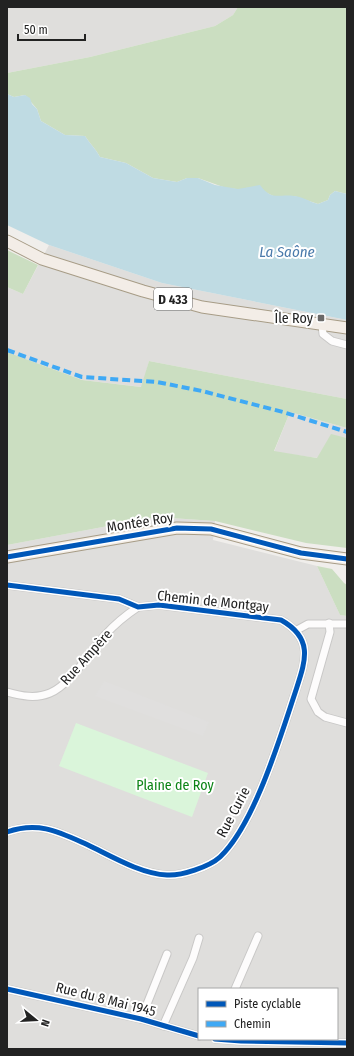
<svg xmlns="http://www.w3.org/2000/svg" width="354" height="1056" viewBox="0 0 354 1056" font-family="'Fira Sans Condensed',sans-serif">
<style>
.residential{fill:#dfdedc;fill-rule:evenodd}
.forest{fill:#cbdec1}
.park{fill:#daf5da}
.parking{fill:#e0dfde}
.water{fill:#bfdbe3}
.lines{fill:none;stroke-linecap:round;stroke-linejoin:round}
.street-casing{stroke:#c9c8c7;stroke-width:9}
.primary-casing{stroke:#a79c86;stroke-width:13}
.street{stroke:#fdfcfc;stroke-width:7}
.primary{stroke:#f3ede7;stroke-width:11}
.quiet{stroke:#3fa9f5;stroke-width:4;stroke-dasharray:8 4;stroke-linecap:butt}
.cycleway-casing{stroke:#fff;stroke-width:8}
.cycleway{stroke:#0057b8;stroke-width:5}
.poi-dot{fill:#6a6968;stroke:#fff;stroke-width:1.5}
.labels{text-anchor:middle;stroke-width:4;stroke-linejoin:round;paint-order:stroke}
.shield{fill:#fff;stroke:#646464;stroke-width:1}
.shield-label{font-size:13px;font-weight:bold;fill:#222}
.poi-label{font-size:14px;fill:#222;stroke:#fff;text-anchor:end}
.street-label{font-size:14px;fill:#222;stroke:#fff}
.park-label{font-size:14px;fill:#0c8416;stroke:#fff}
.water-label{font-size:15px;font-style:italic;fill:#4a7aab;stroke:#fff}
</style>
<rect width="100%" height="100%" fill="#f0eeeb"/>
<g class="residential">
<polygon points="7,7 238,7 233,15 215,26 90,57 7,73"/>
<polygon points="49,245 162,283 347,320 347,399 149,361 142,387 82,380 7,352 7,287 23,294"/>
<polygon points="290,412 347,428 347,438 331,435 318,458 274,452"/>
<path d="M156,517L215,521L213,540L317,566L340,615L347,616V1049H7V545ZM199,989H337V1039H199Z"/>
</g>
<g class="forest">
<path d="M238,7H347V194L335,191L330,195L328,200L318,204L294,196L275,197L265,192L226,188L198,178H187L177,182L153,178L126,163L100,157C96,149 90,144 85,136L65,135L41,121L37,109L25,95L14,97L7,94V73L90,57L215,26L233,15Z"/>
<polygon points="7,250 38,265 23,294 7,287"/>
<polygon points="7,352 82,380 141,387 149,361 347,399 347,428 290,412 274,451 317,458 331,434 347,438 347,548 306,543 215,521 156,517 7,545"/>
<polygon points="317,566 332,569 344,583 347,585 347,616 340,615"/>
</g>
<polygon class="park" points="76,723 208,773 192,817 59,766"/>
<polygon class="parking" points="104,681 209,722 203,736 95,696"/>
<path class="water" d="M7,94L14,97L25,95L30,98L32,104L37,109L41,121L65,135L85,136C90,144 96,149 100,157L126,163L153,178L177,182L187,178H198L215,185L238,189L260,185C272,201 277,194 294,196C301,196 310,202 318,204L328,200L330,195L335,191L347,194V320L162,283L49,245L7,225Z"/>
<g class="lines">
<g class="street-casing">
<g id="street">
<polyline points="322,325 323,334 332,341 347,345"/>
<path d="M7,585L119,599L138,607L159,605L281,620C315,639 305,662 295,693C280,738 254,825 220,857C209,867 181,876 167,875C141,874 111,856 88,845C59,832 39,821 7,832"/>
<polyline points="329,623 330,632 311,699 318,712 325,717 347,723"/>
<polyline points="297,630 308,624 347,624"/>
<path d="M7,692C21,696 36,699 50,693C70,685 90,652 105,635C115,624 126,615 138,607"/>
<polyline points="7,989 141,1019 199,1036"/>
<polyline points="235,989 258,936"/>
<polyline points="141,1019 167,954"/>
<polyline points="163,1026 193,958 199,938"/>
<polyline points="215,1039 241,1041 347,1043"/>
</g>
</g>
<g class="primary-casing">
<g id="primary">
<polyline points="7,241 42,259 143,291 202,307 347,328"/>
<polyline points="7,557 177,528 211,529 301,553 347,559"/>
</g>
</g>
<use href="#street" class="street"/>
<use href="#primary" class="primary"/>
<polyline class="quiet" points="7,350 82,377 157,382 202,391 283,412 347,432"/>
<g class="cycleway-casing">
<g id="cycleway">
<polyline points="7,557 177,528 211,529 301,553 347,559"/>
<path d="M7,585L119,599L138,607L159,605L281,620C315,639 305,662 295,693C280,738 254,825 220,857C209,867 181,876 167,875C141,874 111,856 88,845C59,832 39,821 7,832"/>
<polyline points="7,989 141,1019 199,1036"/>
<polyline points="215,1039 241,1041 347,1043"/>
</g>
</g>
<use href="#cycleway" class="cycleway"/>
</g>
<rect class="poi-dot" x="317" y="314" width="8" height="8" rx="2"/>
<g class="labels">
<rect class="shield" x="154" y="288" width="38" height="22" rx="3"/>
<g class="shield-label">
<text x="173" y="304">D 433</text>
</g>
<g class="poi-label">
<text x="313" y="323">Île Roy</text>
</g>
<g class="street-label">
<text transform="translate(140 522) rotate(-9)" y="5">Montée Roy</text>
<text transform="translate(213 601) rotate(6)" y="5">Chemin de Montgay</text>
<text transform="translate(86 657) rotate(-48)" y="5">Rue Ampère</text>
<text transform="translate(233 812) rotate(-62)" y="5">Rue Curie</text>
<text transform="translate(106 999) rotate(14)" y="5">Rue du 8 Mai 1945</text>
</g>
<g class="park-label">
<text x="175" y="790">Plaine de Roy</text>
</g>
<g class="water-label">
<text x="287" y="257">La Saône</text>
</g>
</g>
<rect width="354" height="1056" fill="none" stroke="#222222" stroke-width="16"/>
<rect x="198" y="988" width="140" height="52" fill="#ffffff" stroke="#a7a7a7"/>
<rect x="206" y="1001" width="20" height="6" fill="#0057b8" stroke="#a7a7a7"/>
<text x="234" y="1008" font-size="12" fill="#222222">Piste cyclable</text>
<rect x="206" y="1021" width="20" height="6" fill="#3fa9f5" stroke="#a7a7a7"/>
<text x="234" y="1028" font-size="12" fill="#222222">Chemin</text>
<g transform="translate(36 1020) rotate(108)" stroke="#ffffff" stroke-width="3" paint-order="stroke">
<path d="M0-3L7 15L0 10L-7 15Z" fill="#222222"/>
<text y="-6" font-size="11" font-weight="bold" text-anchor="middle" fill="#222222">N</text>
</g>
<path d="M18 34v6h67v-6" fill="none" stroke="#222222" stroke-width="2"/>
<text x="24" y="34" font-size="12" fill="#222222" stroke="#ffffff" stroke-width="3" paint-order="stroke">50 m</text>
</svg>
